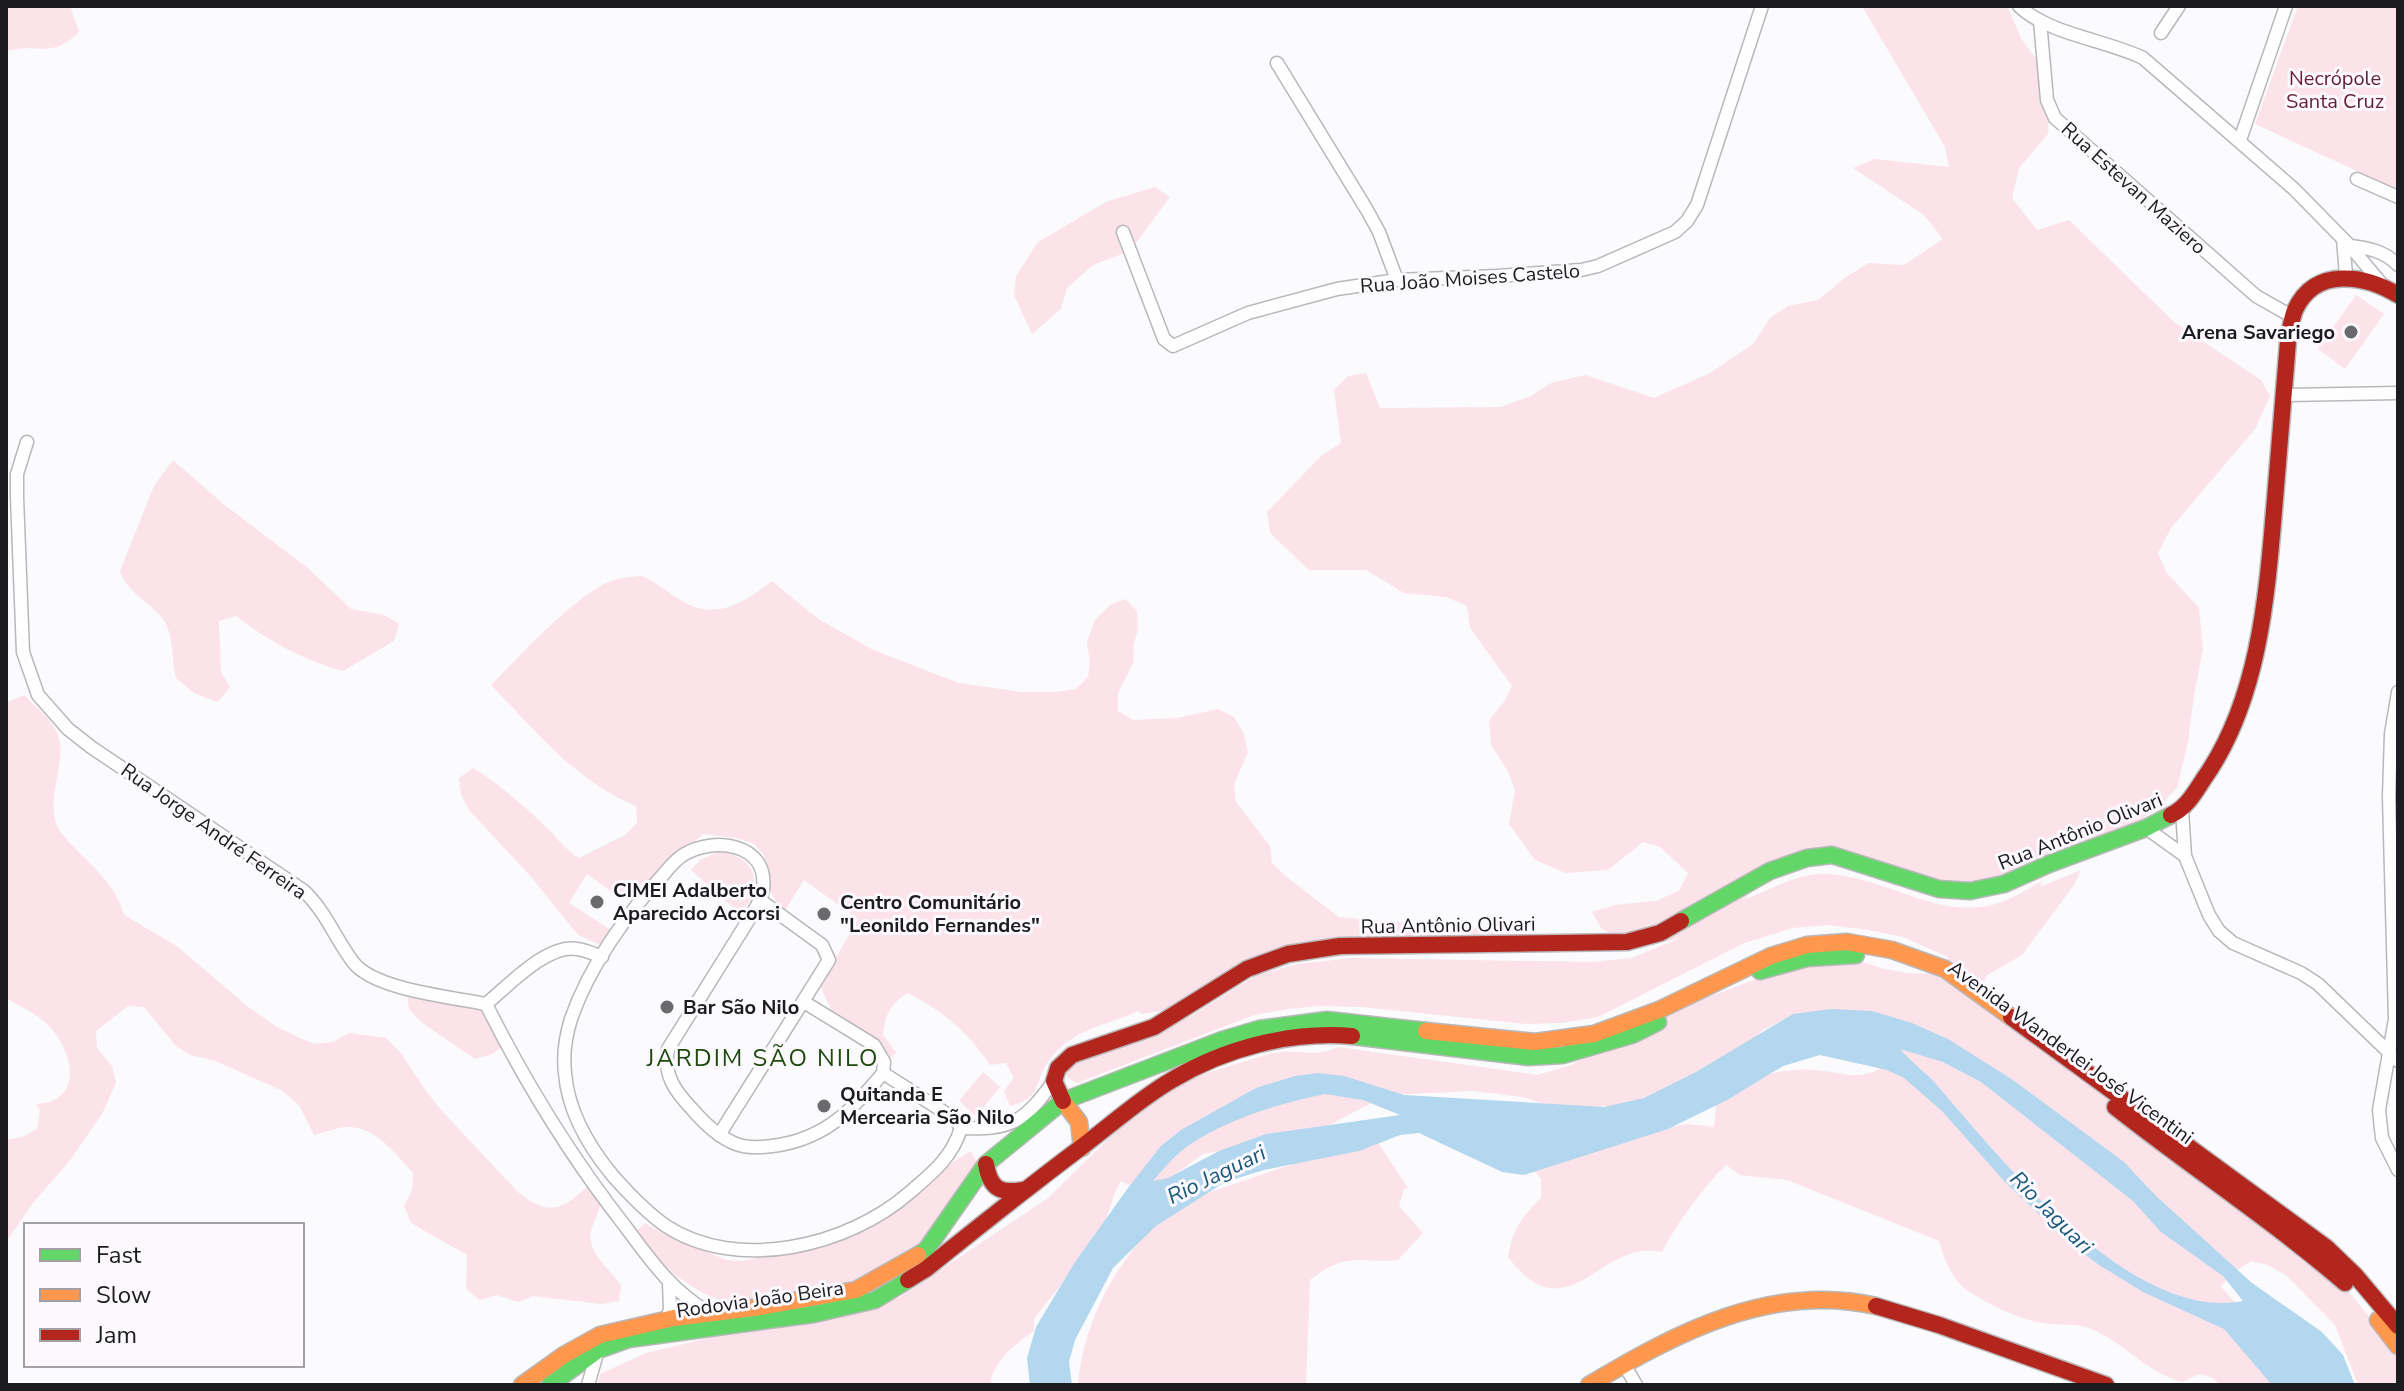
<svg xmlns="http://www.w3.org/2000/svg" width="2404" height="1391" viewBox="0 0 2404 1391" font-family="'Nunito Sans',sans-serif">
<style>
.green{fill:#fce3e9}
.water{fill:#b2d7ee;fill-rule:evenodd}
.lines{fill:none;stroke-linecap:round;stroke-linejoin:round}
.street-casing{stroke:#b8b7ba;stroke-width:15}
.fast-casing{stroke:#b8b7ba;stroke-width:19}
.slow-casing{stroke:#b8b7ba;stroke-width:19}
.jam-casing{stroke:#b8b7ba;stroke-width:19}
.street{stroke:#fefeff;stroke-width:12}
.fast{stroke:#63d668;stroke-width:16}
.slow{stroke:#ff974d;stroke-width:16}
.jam{stroke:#b3261e;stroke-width:16}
.poi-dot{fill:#6a696d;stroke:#fbf9fe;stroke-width:3}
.labels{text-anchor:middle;stroke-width:6;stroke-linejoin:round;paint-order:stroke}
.park-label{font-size:20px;fill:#651f35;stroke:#fbf9fe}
.street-label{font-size:20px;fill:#1c1b1f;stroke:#fbf9fe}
.poi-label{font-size:20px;font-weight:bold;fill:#1c1b1f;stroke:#fbf9fe;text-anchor:start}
.water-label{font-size:22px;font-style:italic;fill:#1b5a7a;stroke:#fbf9fe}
.quarter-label{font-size:24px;letter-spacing:2px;fill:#1f4a0e;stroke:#fbf9fe}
</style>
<rect width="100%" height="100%" fill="#fbfafd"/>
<g class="green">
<path d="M6,6H70L79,32C50,60 40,42 6,51Z"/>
<path d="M1862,6H2007L2022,40L2040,64L2050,90L2048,134L2019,168L2012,198L2037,230L2069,220L2174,322L2261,380L2270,396L2255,429L2171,528L2158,553L2166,572L2199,608L2203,649L2194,695L2188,742L2177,788L2163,802L2130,829L2005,881L1952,892L1841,861L1791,865L1758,886L1743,900C1772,890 1799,871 1831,874C1886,878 1942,922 1999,903C2014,898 2029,888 2043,881L2040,887L2081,870L2074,885L2022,955L1987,975L1984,981L1981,980L1969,991L2299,1232L2398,1351V1385H2358L2335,1325L2287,1276L2268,1265L2251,1261L2231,1274L2221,1287L2310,1385H2220L2213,1378L2200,1374L2182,1382C2144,1371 2126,1344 2092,1329C2076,1322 2055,1326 2038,1322C2016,1318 1978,1300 1961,1285C1950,1274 1943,1256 1939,1241L1787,1180L1740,1175L1726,1165C1702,1189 1678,1221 1662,1252C1600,1237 1569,1337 1508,1257C1512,1231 1522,1216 1541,1198V1179L1530,1165L1670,1127L1688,1124L1714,1127L1717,1096C1745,1081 1761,1073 1793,1070C1841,1065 1864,1095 1901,1049L1789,1017L1763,1030L1727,1063L1635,1104L1582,1108L1541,1103L1523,1097L1473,1091L1387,1095L1308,1136L1203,1154L1171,1177L1137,1188L1121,1181C1111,1196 1111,1212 1102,1227C1084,1260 1056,1289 1034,1319V1331C1016,1342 992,1363 990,1385H597L600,1374L646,1353L828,1310L900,1297L1048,1198L1161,1087L1269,1054C1294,1047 1315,1059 1338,1047L1538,1075L1571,1065L1694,1002L1787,968L1843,961L1866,963L1884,969L1908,973L1940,974L1948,957L1903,937L1869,930L1827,925L1793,928L1744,943L1598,1017L1561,1023L1526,1024L1362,1007L1319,1006L1288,1009L1254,1015L1077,1083C1066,1078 1064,1074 1065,1063L1150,1036L1191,1016L1257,975L1297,964L1353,958L1592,962L1632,958L1680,938L1639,948L1601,928L1592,912L1615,905L1656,901L1679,891L1688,873L1660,847L1643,842L1608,870L1566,873L1535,860L1509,824L1515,790L1508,771L1491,745L1489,720L1504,702L1512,686L1470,628L1467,606L1446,597L1404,593L1366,570H1309L1270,533L1267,512L1321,456L1341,443L1334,390L1348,376L1366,373L1380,408L1501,407L1531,396L1551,383L1585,375L1654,398L1710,373L1753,344L1770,318L1788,306L1818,300L1846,277L1869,263L1904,265L1943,239L1924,215L1853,168L1875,159L1949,167L1945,147Z"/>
<polygon points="2298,6 2398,6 2398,190 2255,124"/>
<polygon points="1155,187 1170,197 1130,251 1093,265 1067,288 1061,309 1032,334 1014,295 1016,276 1038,242 1106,202"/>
<polygon points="2356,295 2384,314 2345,369 2318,349"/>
<path d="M173,460L221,502L309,569L351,609L384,615L399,624L394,641L343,671C303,660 268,641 236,616L219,621L221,672L230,687L218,702L194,693L176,678C172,661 173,636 165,622C151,601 129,596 120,571L154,486Z"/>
<path d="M642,576C658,583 670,595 686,603C718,621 747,600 772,581L817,618L873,650L959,683L1021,692H1057L1076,689L1088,677L1090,661L1087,642L1095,620L1110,605L1125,599L1137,611L1138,628L1134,644L1133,663L1118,693V711L1133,720L1178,718L1218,709L1234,717L1243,732L1248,752L1234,784L1236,802L1270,846L1272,863L1284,875L1339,917L1469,928L1504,927L1503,943L1363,951L1345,956L1274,963L1174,1009L1141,1014L1138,1011C1107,1025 1073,1029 1051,1058C1032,1081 1045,1097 1010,1106L1004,1091L1014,1078L1006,1063L990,1065C968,1032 944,1012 908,993C890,1004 885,1014 883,1035L896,1052L886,1065L879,1045L834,1016L820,986L858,919L804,880L784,912L769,890L764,855L753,843L736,838L703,834L638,894L623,900L587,874L569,903L611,930L600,945L578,935L532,878L469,810L461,795L459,778L473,768C495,781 524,806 543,824C556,836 564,849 579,858L625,835L637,823L636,806C575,781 536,731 491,685C520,656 575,595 611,581C621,577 632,577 642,576Z"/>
<path d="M24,695C36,707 50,718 57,733C69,759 45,795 57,826C61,834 70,843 77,850C97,871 116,886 124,915L178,947L247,1006L277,1027L300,1038L315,1044L333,1042L349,1033L386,1038L400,1052L424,1088L441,1110L519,1193C551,1218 564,1209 591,1183L602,1195C601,1208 597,1214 593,1225C582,1249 608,1267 621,1285L619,1301L601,1304L533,1296L518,1302L497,1295L480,1300L466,1289L467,1255L411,1223L404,1206L412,1190L413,1173C396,1154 375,1125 345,1127C335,1128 324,1133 314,1135L299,1105L281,1090L215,1061L191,1055L176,1046L144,1007L128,1006L96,1031L97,1048L112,1066L116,1083L102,1114L71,1159L33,1203L6,1242V1140L22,1137L37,1129L40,1110L36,1105C41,1103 50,1103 54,1100C84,1084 66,1043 48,1025C36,1013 20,1007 6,998V703Z"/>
<path d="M718,852C757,855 765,887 740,914L691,870L700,860Z"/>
<polygon points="407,993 474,1004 487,1013 506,1045 492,1054 475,1059 421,1022 409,1009"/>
<polygon points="983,1072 1000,1087 976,1116 959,1101"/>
<path d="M1377,1136L1379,1144L1408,1188L1404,1189L1399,1206L1423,1233L1398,1260C1358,1263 1347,1251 1310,1280L1306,1385H1078C1084,1313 1128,1235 1192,1198Z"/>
<path d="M971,1151L979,1167L921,1250L855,1286L736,1304C694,1297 661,1264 632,1235L645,1223L660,1232L726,1260L744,1261L832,1238L928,1183L953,1162Z"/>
</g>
<path class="water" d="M1831,1009L1872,1011L1912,1023L1948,1039L2013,1080L2124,1162L2155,1195L2252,1283L2322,1332L2343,1355L2355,1385H2272L2224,1329L2143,1292L2099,1265L2066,1240L2004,1181L1942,1111L1904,1078L1887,1070L1820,1055L1783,1066L1729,1099L1668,1129L1524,1175L1502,1172L1419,1133L1400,1135L1359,1151L1264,1170L1225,1182L1156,1226L1113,1268L1075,1340L1069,1362L1072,1385H1030L1027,1358L1036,1327L1075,1262L1128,1188L1161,1146L1181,1130L1256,1088L1295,1076L1318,1073L1344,1076L1404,1095L1604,1107L1644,1098L1696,1072L1793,1014ZM1900,1049L1943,1062L1981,1082L2133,1201L2161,1232L2223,1276L2243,1301C2131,1323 2000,1158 1935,1083C1924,1071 1910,1061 1900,1049ZM1325,1094L1363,1100L1400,1115L1266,1134L1219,1151L1168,1178L1153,1181C1163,1169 1176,1154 1189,1145C1230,1118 1278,1104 1325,1094Z"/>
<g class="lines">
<g class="street-casing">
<g id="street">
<path d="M2019,6C2048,34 2106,40 2143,58L2294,189L2350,246L2380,282"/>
<polyline points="2040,21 2047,100 2055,118 2256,296 2293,317"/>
<polyline points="2161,33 2179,6"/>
<polyline points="1277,63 1367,210 1379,232 1397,280"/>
<polyline points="2240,140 2286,6"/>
<polyline points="2357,179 2398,197"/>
<polyline points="1123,232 1164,339 1173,346 1248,313 1337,289 1397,280 1497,276 1581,270 1598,266 1675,232 1687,221 1697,205 1762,6"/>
<polyline points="2343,239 2346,275"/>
<path d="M2350,246C2369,248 2384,251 2398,265"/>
<polyline points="2284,395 2398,393"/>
<path d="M27,442L17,474V497L23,652L38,695L68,729L91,747L304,891C326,912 335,938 353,962C374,990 452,997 486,1004C525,1082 571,1157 625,1226C651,1261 671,1290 709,1313"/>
<polyline points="2398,692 2391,734 2389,797 2395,1019 2379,1110 2382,1138 2398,1170"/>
<polyline points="2182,810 2185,856 2209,915 2219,931 2233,943 2301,973 2318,984 2398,1061"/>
<polyline points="2146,828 2185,856"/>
<polyline points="804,1002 874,1045 884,1062 883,1073"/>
<path d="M486,1004C508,986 548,943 577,949C586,950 594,954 602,957"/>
<path d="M883,1073C853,1109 827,1137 779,1145C765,1147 749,1149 736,1144C718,1137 704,1123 692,1109C675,1091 663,1075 668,1049L751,916C756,907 762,899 763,889C769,843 713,836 683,855C675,860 668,869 662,876C625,916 589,967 571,1019C566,1035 563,1056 565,1073C568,1112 589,1147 613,1176C629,1194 646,1212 666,1226C738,1273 848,1246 909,1193C932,1173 952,1158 961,1128"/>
<polyline points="883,1073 955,1119 961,1128"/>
<path d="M961,1128C1012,1130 1024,1122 1054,1081"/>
<polyline points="719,1135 829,960 822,945 760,900"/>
<polyline points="667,1319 670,1309 669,1283"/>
<polyline points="1624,1364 1636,1385"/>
<polyline points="588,1385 598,1350"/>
</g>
</g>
<g class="fast-casing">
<g id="fast">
<polyline points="1681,921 1770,871 1807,858 1832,855 1939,889 1970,891 2004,884 2049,864 2146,828 2171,815"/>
<polyline points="1760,971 1807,958 1856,955"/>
<polyline points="1352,1036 1528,1057 1563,1055 1632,1035 1658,1022"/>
<polyline points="918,1255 926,1250 986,1164 1063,1101 1222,1040 1259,1029 1327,1020 1426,1031"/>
<polyline points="550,1385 598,1350 629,1339 814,1314 875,1300 908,1280"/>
</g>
</g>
<g class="slow-casing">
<g id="slow">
<polyline points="1426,1031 1535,1042 1594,1034 1659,1010 1771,956 1807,945 1847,942 1892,950 1945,969 2011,1017"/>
<polyline points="1063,1101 1079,1122 1082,1148"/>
<polyline points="2378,1320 2398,1346"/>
<polyline points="522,1385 564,1355 600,1335 674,1318 761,1307 856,1290 918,1255"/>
<path d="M1589,1385C1676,1333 1771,1282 1876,1306"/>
</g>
</g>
<g class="jam-casing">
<g id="jam">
<path d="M2171,815C2186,808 2194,794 2203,780C2260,700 2267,594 2275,499C2279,447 2284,394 2288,341C2290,331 2291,320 2295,310C2315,266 2365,275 2398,295"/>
<polyline points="2011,1017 2327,1248 2355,1275 2398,1326"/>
<polyline points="1063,1101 1054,1081 1058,1068 1072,1055 1154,1027 1247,969 1288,954 1340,946 1627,942 1660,933 1681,921"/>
<path d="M2115,1107C2191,1167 2272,1220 2345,1283"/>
<path d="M986,1164C990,1188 999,1194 1023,1190"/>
<path d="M908,1280L926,1269C977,1228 1027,1188 1079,1149C1110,1126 1139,1099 1172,1080C1225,1048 1291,1031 1352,1036"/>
<polyline points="1876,1306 1939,1325 2106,1385"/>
</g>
</g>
<use href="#street" class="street"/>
<use href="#fast" class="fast"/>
<use href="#slow" class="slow"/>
<use href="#jam" class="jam"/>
</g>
<g class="poi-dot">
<circle cx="2351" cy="332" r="8"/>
<circle cx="597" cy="902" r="8"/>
<circle cx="824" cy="914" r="8"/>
<circle cx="667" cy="1007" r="8"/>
<circle cx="824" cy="1106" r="8"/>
</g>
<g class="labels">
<g class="park-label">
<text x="2335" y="85">Necrópole<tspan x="2335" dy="23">Santa Cruz</tspan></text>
</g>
<g class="street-label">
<text transform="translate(2134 188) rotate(42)" y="7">Rua Estevan Maziero</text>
<text transform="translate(1470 278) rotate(-4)" y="7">Rua João Moises Castelo</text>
<text transform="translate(214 831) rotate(35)" y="7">Rua Jorge André Ferreira</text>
<text transform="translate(2080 831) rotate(-22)" y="7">Rua Antônio Olivari</text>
<text transform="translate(1448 925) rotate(-1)" y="7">Rua Antônio Olivari</text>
<text transform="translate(2071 1052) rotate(36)" y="7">Avenida Wanderlei José Vicentini</text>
<text transform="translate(760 1299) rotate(-8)" y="7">Rodovia João Beira</text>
</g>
<g class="poi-label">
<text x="2335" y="339" text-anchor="end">Arena Savariego</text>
<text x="613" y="897">CIMEI Adalberto<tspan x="613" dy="23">Aparecido Accorsi</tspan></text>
<text x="840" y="909">Centro Comunitário<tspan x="840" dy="23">"Leonildo Fernandes"</tspan></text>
<text x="683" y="1014">Bar São Nilo</text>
<text x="840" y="1101">Quitanda E<tspan x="840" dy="23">Mercearia São Nilo</tspan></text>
</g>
<g class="water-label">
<text transform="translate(1216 1174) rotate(-26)" y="8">Rio Jaguari</text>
<text transform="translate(2052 1212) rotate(45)" y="8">Rio Jaguari</text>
</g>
<g class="quarter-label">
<text x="763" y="1066">JARDIM SÃO NILO</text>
</g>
</g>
<rect width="2404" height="1391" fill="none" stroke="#1c1b1f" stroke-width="16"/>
<rect x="24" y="1223" width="280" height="144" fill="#fbf9fe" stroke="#a2a0a5" stroke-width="2"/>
<rect x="40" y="1249" width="40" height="12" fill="#63d668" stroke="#a2a0a5" stroke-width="2"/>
<text x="96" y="1263" font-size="24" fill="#1c1b1f">Fast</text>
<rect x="40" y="1289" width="40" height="12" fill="#ff974d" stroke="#a2a0a5" stroke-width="2"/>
<text x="96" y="1303" font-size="24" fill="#1c1b1f">Slow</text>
<rect x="40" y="1329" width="40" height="12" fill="#b3261e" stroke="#a2a0a5" stroke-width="2"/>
<text x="96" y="1343" font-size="24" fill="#1c1b1f">Jam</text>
</svg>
